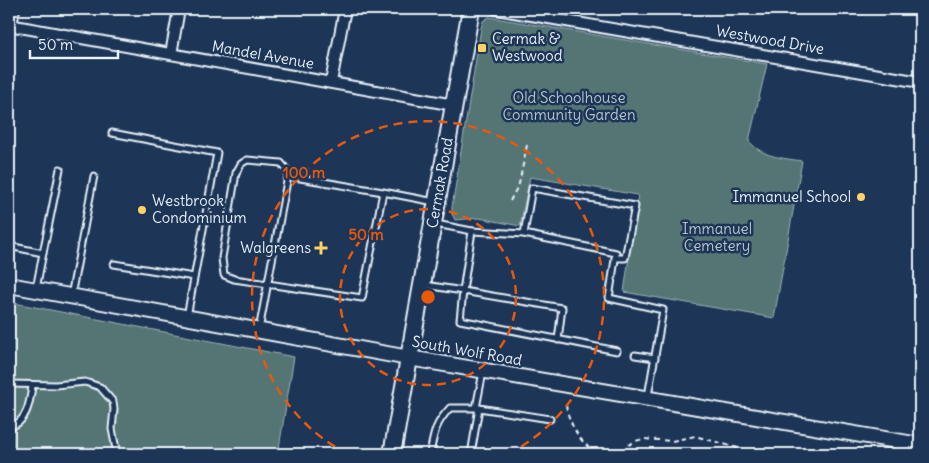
<svg xmlns="http://www.w3.org/2000/svg" width="929" height="463" viewBox="0 0 929 463" font-family="Delius,sans-serif">
<style>
.green{fill:#557574;stroke:#9eb3b6}
.lines{fill:none;stroke-linecap:round;stroke-linejoin:round}
.service-casing{stroke:#e8f1f8;stroke-width:9}
.minor-casing{stroke:#e8f1f8;stroke-width:14}
.secondary-casing{stroke:#e8f1f8;stroke-width:18}
.primary-casing{stroke:#e8f1f8;stroke-width:20}
.path{stroke:#e8f1f8;stroke-width:2;stroke-dasharray:5 4;stroke-linecap:butt}
.service{stroke:#1d3557;stroke-width:5}
.minor{stroke:#1d3557;stroke-width:10}
.secondary{stroke:#1d3557;stroke-width:14}
.primary{stroke:#1d3557;stroke-width:16}
.ring{fill:none;stroke:#e8590c;stroke-width:2.5;stroke-dasharray:9 6}
.poi-dot{fill:#ffd166;stroke:#1d3557;stroke-width:2}
.labels{text-anchor:middle;stroke-width:5;stroke-linejoin:round;paint-order:stroke}
.poi-label{font-size:15px;fill:#e8f1f8;stroke:#1d3557;text-anchor:start}
.street-label{font-size:15px;fill:#e8f1f8;stroke:#1d3557}
.park-label{font-size:15px;fill:#b5c6ca;stroke:#1d3557}
.centre{fill:#e8590c;stroke:#1d3557;stroke-width:2.5}
.ring-label{font-size:15px;text-anchor:middle;font-weight:bold;fill:#e8590c;stroke:#1d3557;stroke-width:5;stroke-linejoin:round;paint-order:stroke}
</style>
<rect width="100%" height="100%" fill="#1d3557"/>
<filter id="ink" filterUnits="userSpaceOnUse"><feTurbulence type="fractalNoise" baseFrequency=".02" numOctaves="2"/><feDisplacementMap in="SourceGraphic" scale="10" xChannelSelector="R" yChannelSelector="G"/><feConvolveMatrix kernelMatrix="1 2 1 2 8 2 1 2 1" color-interpolation-filters="sRGB"/></filter>
<g filter="url(#ink)">
<g class="green">
<path d="M489,17L767,64L749,141C762,157 782,158 802,161L774,318L624,292L638,195L530,177L520,226L479,218L455,220L452,214V207L481,28L483,21Z"/>
<polygon points="9,302 294,357 278,454 9,454"/>
</g>
<g class="lines">
<g class="service-casing">
<g id="service">
<polyline points="112,133 217,153 187,317"/>
<polyline points="383,192 435,202"/>
<polyline points="472,231 524,234 616,253 609,298 663,310 648,396"/>
<polyline points="524,234 532,188 635,206 625,258 615,258"/>
<polyline points="9,246 43,253 60,169"/>
<polyline points="114,264 194,277"/>
<polyline points="425,285 463,291 472,231 436,224"/>
<polyline points="36,289 43,253"/>
<polyline points="71,296 94,176"/>
<polyline points="259,330 288,176 286,169 281,163 247,160 241,164 236,173 222,258 224,275 234,279 362,298 383,192 288,176"/>
<polyline points="558,340 562,308 463,291 460,320 617,351"/>
<polyline points="635,355 655,358"/>
<polyline points="9,384 56,385 85,382 100,387 113,402 114,409 112,429 117,454"/>
<polyline points="476,408 483,372"/>
<path d="M9,427C27,423 30,402 32,386"/>
<path d="M430,454C434,433 435,424 450,408H479"/>
<polyline points="471,454 479,408 550,419"/>
<polyline points="898,454 900,442"/>
</g>
</g>
<g class="minor-casing">
<g id="minor">
<polyline points="496,9 920,82"/>
<polyline points="9,25 454,105"/>
<polyline points="11,26 14,9"/>
<polyline points="171,54 179,9"/>
<polyline points="331,82 345,9"/>
</g>
</g>
<g class="secondary-casing">
<polyline id="secondary" points="9,285 409,358 920,445"/>
</g>
<g class="primary-casing">
<polyline id="primary" points="392,454 471,9"/>
</g>
<g class="path">
<polyline points="510,201 519,184 527,145"/>
<path d="M566,405C568,422 583,450 601,454"/>
<polyline points="604,454 617,453 635,441 644,439 672,441 695,436 759,454"/>
</g>
<use href="#service" class="service"/>
<use href="#minor" class="minor"/>
<use href="#secondary" class="secondary"/>
<use href="#primary" class="primary"/>
</g>
</g>
<g class="ring">
<circle cx="428" cy="297" r="88"/>
<path d="M348 454A176 176 0 1 1 508 454"/>
</g>
<g class="poi-dot">
<rect x="477" y="43" width="10" height="10" rx="2.5"/>
<circle cx="861" cy="197" r="5"/>
<circle cx="142" cy="210" r="5"/>
<path d="M318.5 240.5h5v5h5v5h-5v5h-5v-5h-5v-5h5z"/>
</g>
<g class="labels">
<g class="poi-label">
<text x="492" y="44">Cermak &amp;<tspan x="492" dy="17">Westwood</tspan></text>
<text x="851" y="202" text-anchor="end">Immanuel School</text>
<text x="152" y="206">Westbrook<tspan x="152" dy="17">Condominium</tspan></text>
<text x="311" y="253" text-anchor="end">Walgreens</text>
</g>
<g class="street-label">
<text transform="translate(770 40) rotate(10)" y="5">Westwood Drive</text>
<text transform="translate(263 55) rotate(10)" y="5">Mandel Avenue</text>
<text transform="translate(440 183) rotate(-80)" y="5">Cermak Road</text>
<text transform="translate(467 351) rotate(10)" y="5">South Wolf Road</text>
</g>
<g class="park-label">
<text x="569" y="103">Old Schoolhouse<tspan x="569" dy="17">Community Garden</tspan></text>
<text x="717" y="234">Immanuel<tspan x="717" dy="17">Cemetery</tspan></text>
</g>
</g>
<circle cx="428" cy="297" r="8" class="centre"/>
<g class="ring-label">
<text x="304" y="178">100 m</text>
<text x="366" y="240">50 m</text>
</g>
<rect width="929" height="463" fill="none" stroke="#1d3557" stroke-width="30"/>
<rect x="15" y="15" width="899" height="433" fill="none" stroke="#e8f1f8" stroke-width="2" filter="url(#ink)"/>
<path d="M30 50v8h88v-8" fill="none" stroke="#e8f1f8" stroke-width="2.5"/>
<text x="38" y="50" font-size="15" fill="#e8f1f8" stroke="#1d3557" stroke-width="4" paint-order="stroke">50 m</text>
</svg>
